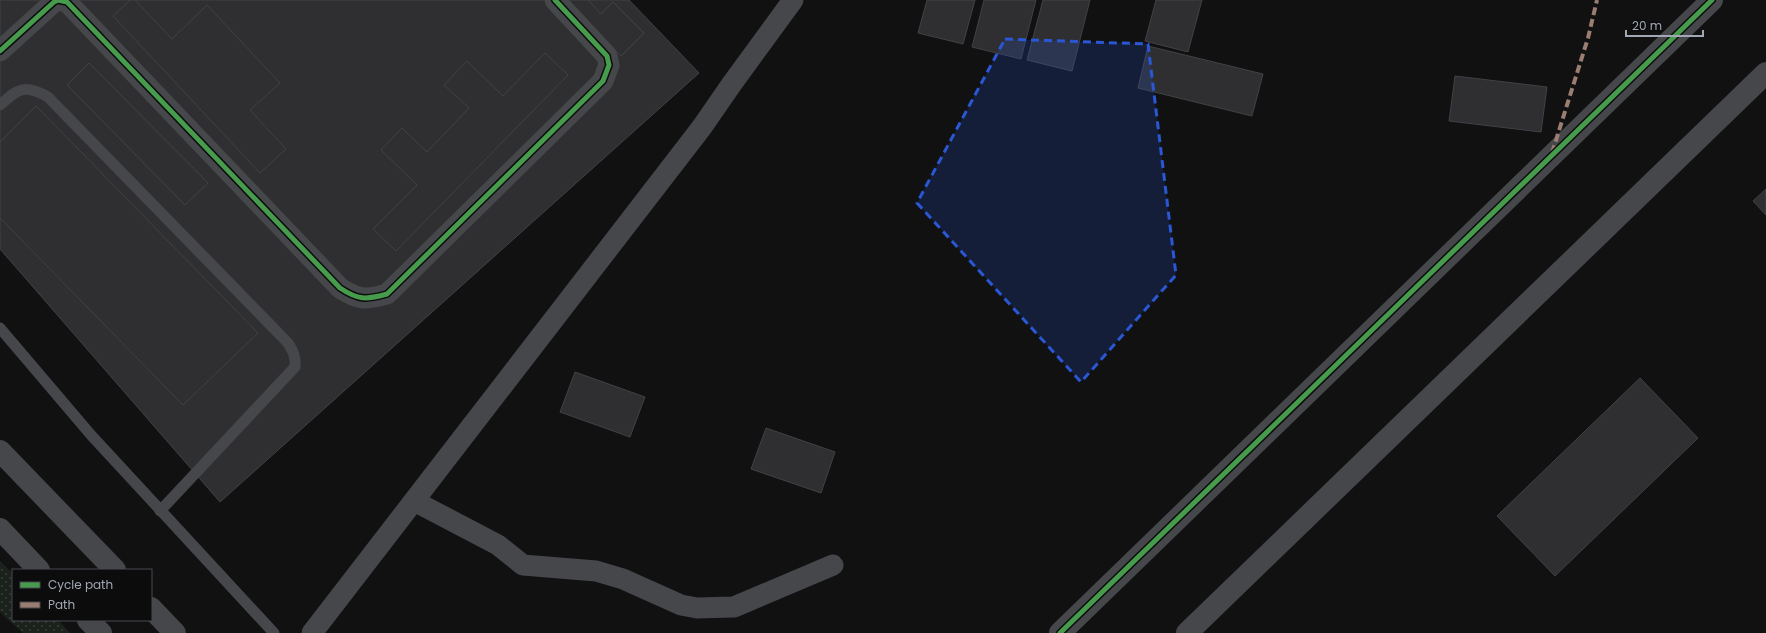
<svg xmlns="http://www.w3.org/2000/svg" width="1766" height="633" viewBox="0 0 1766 633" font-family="Poppins,sans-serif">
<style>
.grass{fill:url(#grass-dots)}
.building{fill:#2f2f31;stroke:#404246}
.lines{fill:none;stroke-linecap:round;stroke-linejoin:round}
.service{stroke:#46474b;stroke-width:11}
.minor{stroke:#46474b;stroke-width:21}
.tertiary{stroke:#46474b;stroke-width:22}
.quiet{stroke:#9b7d72;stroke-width:4;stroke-dasharray:8 4;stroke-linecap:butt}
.cycleway-casing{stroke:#0c0c0d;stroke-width:8}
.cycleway{stroke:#469c4c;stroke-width:5}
.marked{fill:#2a57d4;fill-opacity:0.2;stroke:#2a57d4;stroke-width:3;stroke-dasharray:8 5;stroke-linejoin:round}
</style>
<defs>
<pattern id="grass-dots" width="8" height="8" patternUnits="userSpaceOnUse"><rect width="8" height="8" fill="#1b221c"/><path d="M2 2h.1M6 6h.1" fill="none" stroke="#393f3b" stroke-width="1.8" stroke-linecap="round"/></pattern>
</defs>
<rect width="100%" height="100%" fill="#111112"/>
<polygon class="grass" points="0,561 13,574 13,620 58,620 70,633 23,633 0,612"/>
<g class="building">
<polygon points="0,0 629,0 699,73 220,502 0,249"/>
<polygon points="130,0 135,0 172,39 207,5 280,83 250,110 286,149 260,173 113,16"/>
<polygon points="566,0 588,0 601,14 613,2 644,33 621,56"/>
<polygon points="927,0 975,0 963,44 918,33"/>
<polygon points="984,0 1036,0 1021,59 972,47"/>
<polygon points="1043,0 1090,0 1072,71 1027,60"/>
<polygon points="1156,0 1202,0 1188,52 1145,41"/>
<polygon points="1148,46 1263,74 1252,116 1138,88"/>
<polygon points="545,53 568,75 396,251 373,229 417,185 381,150 402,128 427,152 469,108 444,85 467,61 503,96"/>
<polygon points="89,63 208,183 185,205 67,85"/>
<polygon points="1455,76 1547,87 1541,132 1449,121"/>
<polygon points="36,106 258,333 183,405 0,218 0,142"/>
<polygon points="1766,189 1766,215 1753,201"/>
<polygon points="575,372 645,397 630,437 560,412"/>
<polygon points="1640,378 1698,438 1555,576 1497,516"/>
<polygon points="766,428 835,452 821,493 751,469"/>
</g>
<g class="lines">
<g class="service">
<path d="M0,105C19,88 25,84 48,97L288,343C293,351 296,357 295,367L160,511"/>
<polyline points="0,328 91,435 274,633"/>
</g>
<g class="minor">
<path d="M0,51L54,2L58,0L67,2L340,288C358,300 366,300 387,294L603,81L609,65L607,56L555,0"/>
<polyline points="414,501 498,545 523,565 596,571 623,579 681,605 697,608 734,607 833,565"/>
<polyline points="312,633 702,127 731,85 793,0"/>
</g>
<g class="tertiary">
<polyline points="0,451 115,570"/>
<polyline points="0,529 39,570"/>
<polyline points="151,608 175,633"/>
<polyline points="88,620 101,633"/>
<polyline points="1060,633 1712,0"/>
<polyline points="1187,633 1766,73"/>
</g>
<polyline class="quiet" points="1552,153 1588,38 1597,0"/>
<g class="cycleway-casing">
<g id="cycleway">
<path d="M0,51L54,2L58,0L67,2L340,288C358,300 366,300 387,294L603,81L609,65L607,56L555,0"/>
<polyline points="1060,633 1712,0"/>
</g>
</g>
<use href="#cycleway" class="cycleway"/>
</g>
<path class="marked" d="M1005,39L1148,44L1176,275L1081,382L917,203Z"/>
<rect x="12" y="569" width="140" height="52" fill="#0c0c0d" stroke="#484a50"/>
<rect x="20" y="582" width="20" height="6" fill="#469c4c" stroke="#484a50"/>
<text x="48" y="589" font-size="12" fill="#a1a7b4">Cycle path</text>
<rect x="20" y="602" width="20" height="6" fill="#9b7d72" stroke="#484a50"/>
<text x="48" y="609" font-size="12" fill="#a1a7b4">Path</text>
<path d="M1626 30v6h77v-6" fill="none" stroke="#a1a7b4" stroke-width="2"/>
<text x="1632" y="30" font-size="12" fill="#a1a7b4" stroke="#0c0c0d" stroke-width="3" paint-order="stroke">20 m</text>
</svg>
